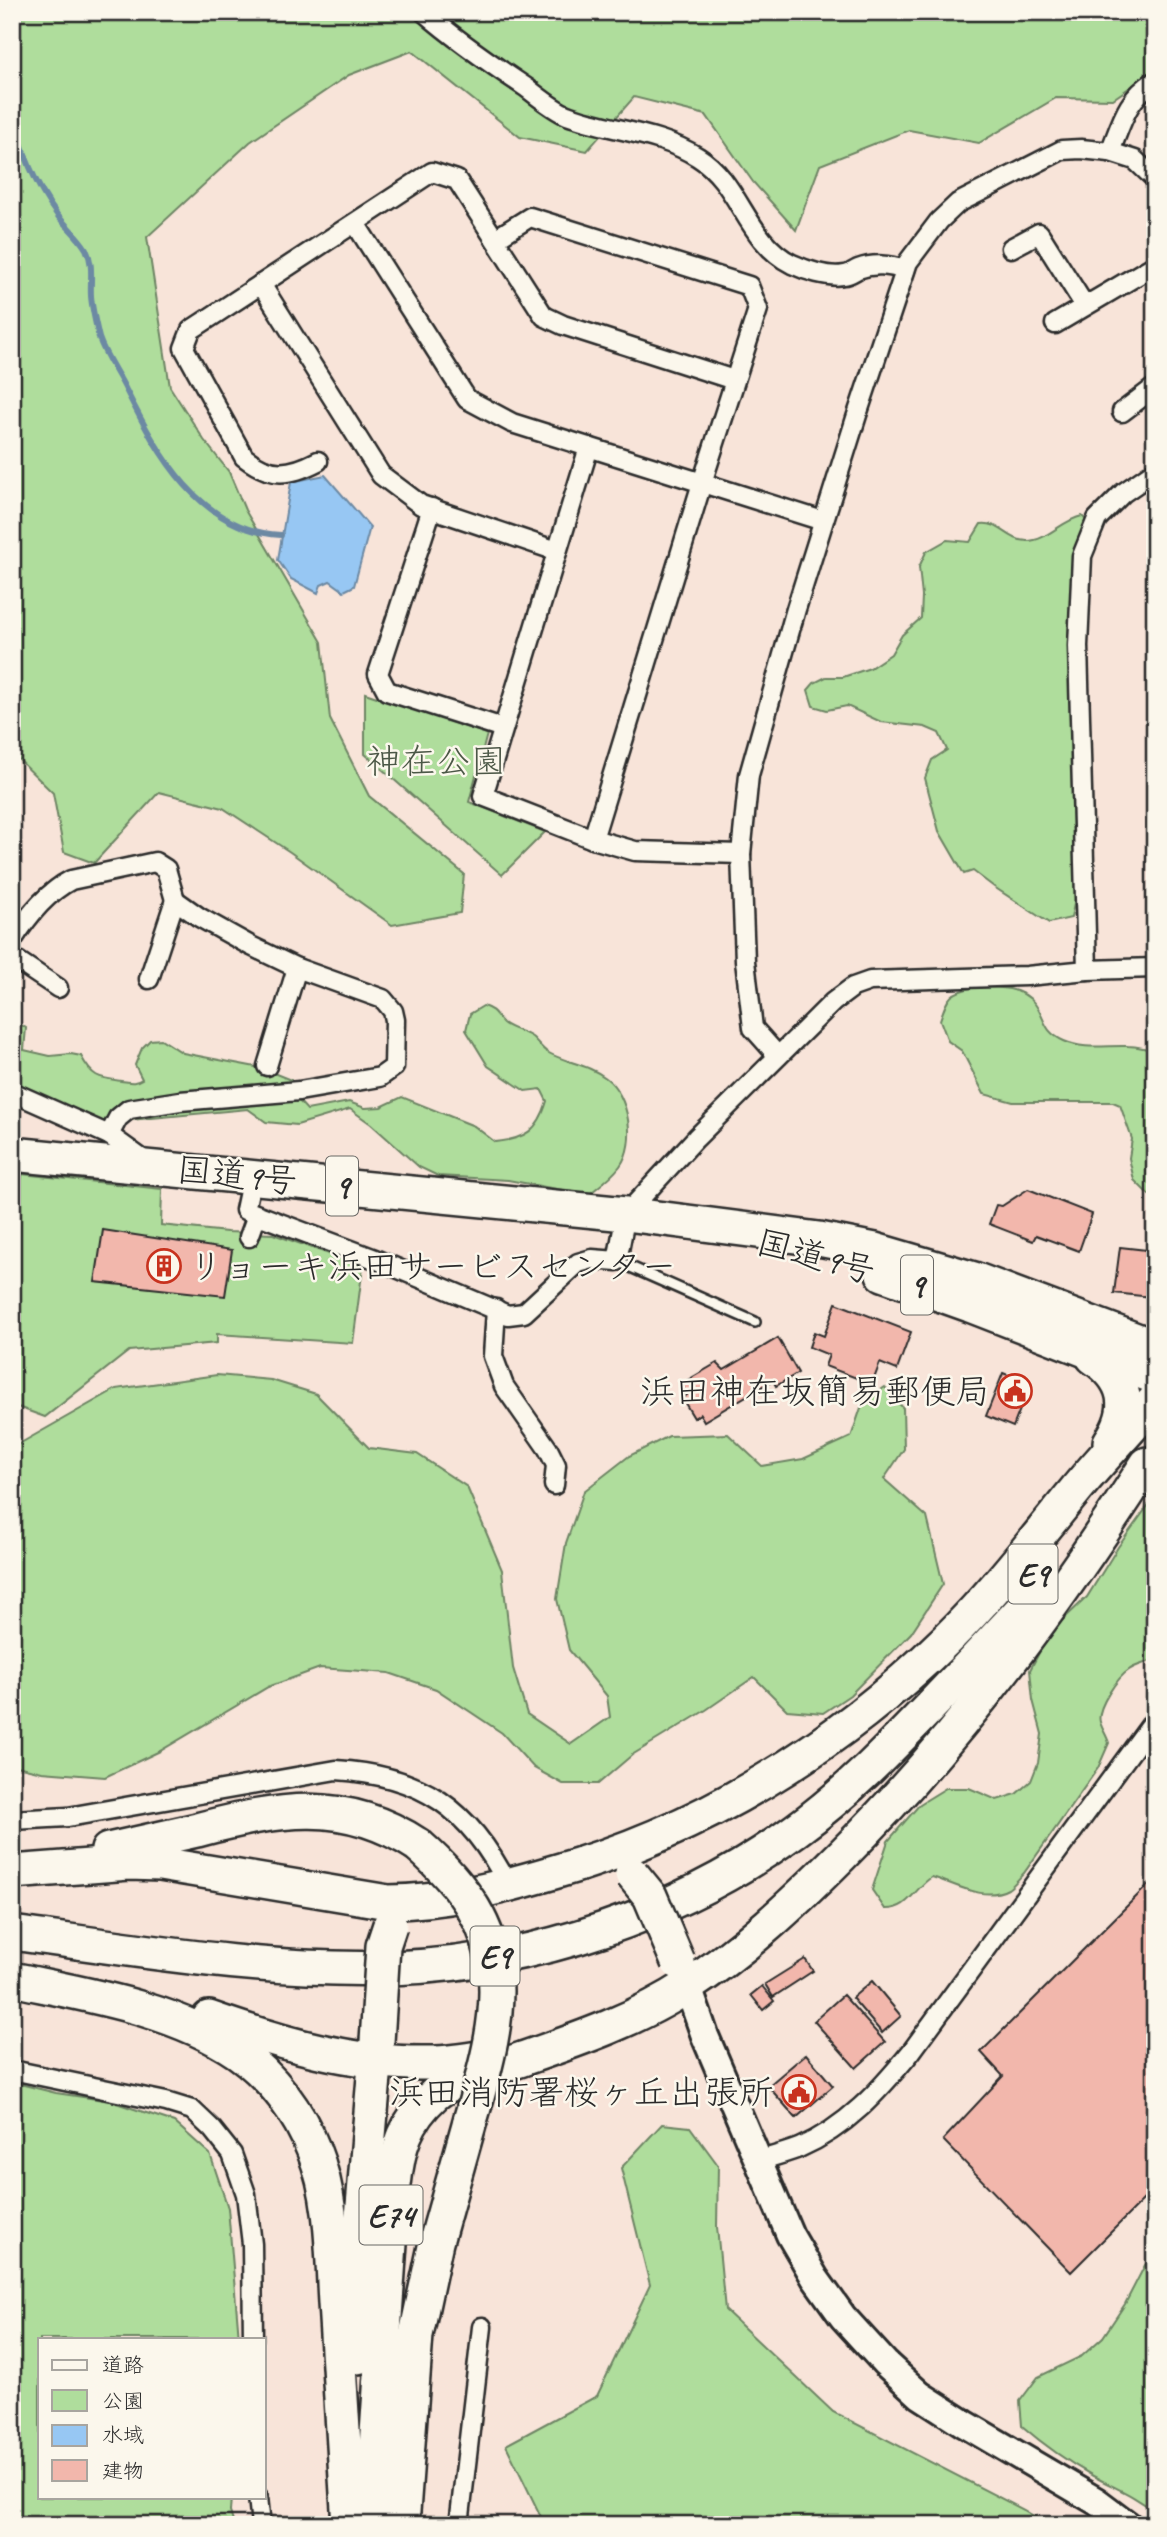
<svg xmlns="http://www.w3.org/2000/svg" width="1167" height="2537" viewBox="0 0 1167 2537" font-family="Caveat,'Klee One',sans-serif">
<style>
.green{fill:#afdd9c;stroke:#6d8464;stroke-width:2}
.water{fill:#97c7f3;stroke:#6c89a3;stroke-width:2}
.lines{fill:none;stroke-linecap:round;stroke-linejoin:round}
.stream{stroke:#6c89a3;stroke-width:6}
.building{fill:#f2b7ac;stroke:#2b2b2b;stroke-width:2}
.lane-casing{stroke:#2b2b2b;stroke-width:14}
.street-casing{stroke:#2b2b2b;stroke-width:23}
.secondary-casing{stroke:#2b2b2b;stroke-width:32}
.highway-casing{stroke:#2b2b2b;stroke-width:38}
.lane{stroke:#fbf7ec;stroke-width:9}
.street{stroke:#fbf7ec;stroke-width:18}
.secondary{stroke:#fbf7ec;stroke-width:26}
.highway{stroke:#fbf7ec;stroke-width:33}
.highway-bridge-casing{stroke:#2b2b2b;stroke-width:38;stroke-linecap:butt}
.highway-bridge{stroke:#fbf7ec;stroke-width:33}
.labels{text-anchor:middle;stroke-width:5;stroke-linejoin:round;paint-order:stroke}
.shield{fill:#fbf7ec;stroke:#696865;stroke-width:2}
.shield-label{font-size:33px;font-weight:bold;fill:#2b2b2b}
.park-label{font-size:35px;fill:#4c5847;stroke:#fbf7ec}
.street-label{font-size:35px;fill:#2b2b2b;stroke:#fbf7ec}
.poi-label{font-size:35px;fill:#2b2b2b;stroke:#fbf7ec;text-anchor:end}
</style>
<rect width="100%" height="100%" fill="#f8e4d9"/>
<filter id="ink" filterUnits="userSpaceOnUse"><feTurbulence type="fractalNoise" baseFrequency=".0143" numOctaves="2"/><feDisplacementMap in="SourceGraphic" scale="14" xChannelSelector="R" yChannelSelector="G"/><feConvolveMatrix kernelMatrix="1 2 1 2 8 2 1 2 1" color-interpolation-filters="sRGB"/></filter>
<g filter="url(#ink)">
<g class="green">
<polygon points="12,12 1155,12 1155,70 1113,99 1056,98 979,143 909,130 820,165 796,230 753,182 706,115 634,97 587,151 520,137 412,51 349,75 250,142 147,237 170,387 204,440 229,472 245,510 322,642 330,719 369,796 464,874 460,913 392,925 290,852 223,808 159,792 94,863 64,852 53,793 12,753"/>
<path d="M1082,516L1087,521L1072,557L1076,895L1071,918L1049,923L994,887L973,871L964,874L939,831L925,778L932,760L947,750L939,733L925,727L881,722L847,706L827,710L813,706L808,690L814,683L826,677H843L870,668L891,654L902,635L921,618L922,596L919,567L926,552L947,540L970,542L981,524C999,521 1009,541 1027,541C1047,541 1062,520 1082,516Z"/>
<polygon points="365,693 487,734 469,802 545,832 502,875 365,754"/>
<path d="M975,987C996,987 1022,986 1035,1004C1046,1019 1042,1031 1064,1041C1083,1050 1108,1045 1128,1046C1137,1046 1146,1049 1155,1050V1197L1149,1195L1134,1180L1129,1158L1132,1139L1120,1105L1113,1102H1013L984,1094L962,1051L948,1041L940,1020C948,996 950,992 975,987Z"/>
<path d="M483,1006C497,1011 494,1014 503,1023C510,1029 523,1031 532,1037C537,1041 541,1048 547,1052C566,1063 588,1064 606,1078C629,1095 637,1143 620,1166C611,1178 599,1186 588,1195L508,1180L438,1176L419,1167L371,1124L350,1109L297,1125L266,1122L248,1109L130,1120L108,1128L12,1085V1024L18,1023L26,1028L24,1050L50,1056L71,1054L81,1056C92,1077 98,1078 121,1081C130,1082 134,1084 142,1079L135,1065L142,1048L150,1040L161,1039L183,1053L261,1068L291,1080L298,1100L307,1110L349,1102L365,1108L381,1107L402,1097L474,1126L495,1142C525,1139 538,1131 547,1101L541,1089L525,1091L488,1066L466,1030L470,1014Z"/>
<polygon points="22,1174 162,1189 161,1225 227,1232 273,1234 363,1266 353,1343 217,1334 217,1343 129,1351 45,1417 12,1405 12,1233"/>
<polygon points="217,1375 271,1380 316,1394 369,1448 417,1454 467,1487 502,1570 513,1668 527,1714 571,1744 610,1717 607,1696 569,1650 557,1599 566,1543 584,1491 629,1456 669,1436 728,1434 762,1466 803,1459 851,1437 863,1402 885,1387 903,1408 904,1449 884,1479 927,1517 943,1584 911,1633 850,1695 823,1713 787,1710 754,1677 706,1710 632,1755 598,1784 563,1784 534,1768 502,1733 436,1689 389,1673 320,1668 268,1687 160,1751 105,1777 42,1772 12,1765 12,1448 116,1389"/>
<path d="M1155,1496V1658C1147,1664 1137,1664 1129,1670C1118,1677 1096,1708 1100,1722C1102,1729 1107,1736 1109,1743L1098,1768L1024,1873C1019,1878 1014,1885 1008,1889C984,1902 955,1884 932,1877C914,1888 909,1910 885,1909L872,1890L888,1841L920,1804L946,1788H969L997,1800L1016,1794L1031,1781L1038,1763L1042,1734L1033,1700L1030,1670L1050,1632L1087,1597L1118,1547Z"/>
<polygon points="12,2082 56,2093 110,2101 174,2122 210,2154 228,2208 239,2339 40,2339 40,2497 231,2497 230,2512 234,2525 12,2525"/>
<polygon points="662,2124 690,2127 718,2165 717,2227 725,2310 833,2412 1024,2510 1048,2525 545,2525 506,2445 597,2396 650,2285 621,2168"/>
<path d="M1155,2255V2512C1136,2496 1115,2488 1093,2476C1068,2462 1044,2445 1022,2426L1020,2401L1038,2377L1082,2356L1103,2337L1125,2304L1145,2265Z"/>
</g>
<polygon class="water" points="325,475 370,527 354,586 344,591 330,581 321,585 318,593 291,579 278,560 291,482"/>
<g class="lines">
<path class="stream" d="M12,109C20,148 34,184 58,216C67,227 79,237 86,249C94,265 90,279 91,296C92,309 96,325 99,338C105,356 118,373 126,390C158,454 200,531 281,535"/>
</g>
<g class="building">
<polygon points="1028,1189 1092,1214 1079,1251 1036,1235 1033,1241 989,1224 996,1205 1002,1206"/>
<polygon points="103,1230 232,1250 225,1296 95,1282"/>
<polygon points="1120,1247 1155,1251 1155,1274 1151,1297 1114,1293"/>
<polygon points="836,1303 911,1332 897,1370 880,1363 872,1384 825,1366 829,1355 809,1347 814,1332 824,1336"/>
<polygon points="778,1338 798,1373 776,1386 773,1380 704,1421 700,1414 694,1418 682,1398 687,1395 681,1384 717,1363 724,1370"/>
<polygon points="1003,1373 1030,1384 1013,1427 986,1416"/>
<polygon points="1155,1878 1155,2188 1071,2272 943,2140 1003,2076 981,2052"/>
<polygon points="805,1959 813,1971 773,1997 765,1984"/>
<polygon points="872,1981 901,2016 882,2033 852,1998"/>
<polygon points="762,1986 774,2001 763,2010 751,1995"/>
<polygon points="843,1995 885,2042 856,2068 814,2021"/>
<polygon points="806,2054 833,2086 796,2118 768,2086"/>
</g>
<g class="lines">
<g class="lane-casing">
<polyline id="lane" points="617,1261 755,1322"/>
</g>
<g class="street-casing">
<g id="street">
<path d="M424,12C456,40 491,64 527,88C539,97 553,109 567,115C610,131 659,132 698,157C740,183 746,241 792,264C805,270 828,278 844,275C849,275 854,271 858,269C875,263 889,265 905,270"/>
<path d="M1110,152C1122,122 1126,99 1155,81"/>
<polyline points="355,223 467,399 512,423 823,521"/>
<polyline points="495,239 530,217 749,286 758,309 702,483 593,839"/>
<polyline points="1011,248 1039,233 1085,306"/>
<polyline points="261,284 381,475 421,505 557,551"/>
<polyline points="1055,324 1155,265"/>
<polyline points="1122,412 1155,387"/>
<polyline points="589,447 483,796 593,839 635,851 741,854"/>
<path d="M318,461C289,476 271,478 244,457L184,348L191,330L432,172L457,180L544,316L563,325L734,380"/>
<polyline points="432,508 378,674 387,691 503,728"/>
<path d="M12,941C27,917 46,893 71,880L155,862L166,869L175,900"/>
<polyline points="12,957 58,988"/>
<polyline points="1087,970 1078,646 1082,556 1097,519 1123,493 1155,471"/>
<polyline points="778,1056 753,1028 745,961 741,854 749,775 796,609 857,415 908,262 939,221 958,203 1062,150 1081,149 1110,152 1135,160 1155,179"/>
<polyline points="267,1066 297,968"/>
<polyline points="12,1092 109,1135 145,1161"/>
<polyline points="109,1135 118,1118 129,1109 180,1101 299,1091 380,1077 394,1067 395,1020 393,1011 383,999 297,968 251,946 199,917 175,900 149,979"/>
<polyline points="252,1177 245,1210 375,1259 508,1315 524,1313 578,1263 592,1259 617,1261 626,1214 696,1138 833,1002 853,987 870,981 1027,976 1087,970 1155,968"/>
<polyline points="249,1237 257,1215"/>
<polyline points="496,1309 493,1356 504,1386 548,1449 556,1465 554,1485"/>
<path d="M12,1820L68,1817L336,1770C422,1775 470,1809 508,1885"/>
<polyline points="12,2070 166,2102 192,2110 212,2129 232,2154 246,2194 252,2244 253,2339"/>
<path d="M757,2161C771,2157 786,2153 799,2148C847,2127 879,2091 911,2052L1155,1719"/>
<polyline points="258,2497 261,2525"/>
<polyline points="459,2525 482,2327"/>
</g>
</g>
<g class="secondary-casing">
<polyline id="secondary" points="688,1987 705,2036 790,2235 815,2278 843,2317 885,2363 920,2395 965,2424 1096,2501 1128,2525"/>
</g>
<g class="highway-casing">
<g id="highway">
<polyline points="12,1154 626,1214 819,1239 875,1250 974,1279 1155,1347"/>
<polyline points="883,1274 970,1305 1155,1377"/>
<path d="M1093,1357C1127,1380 1133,1408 1110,1442"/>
<path d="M108,1850C138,1843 167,1837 197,1830C278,1809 344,1796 418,1845"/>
<path d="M12,1872L129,1863L160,1864L388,1902C444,1902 500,1888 554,1872C702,1831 837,1747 946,1640C993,1594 1033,1542 1074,1492C1100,1460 1129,1431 1155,1400"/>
<path d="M12,1933C138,1950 264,1972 391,1968C533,1964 682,1914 796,1830C853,1789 901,1737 950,1686C982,1652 1015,1618 1046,1583"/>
<path d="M12,1979C87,1995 173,2008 238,2052C272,2076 299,2112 314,2151C333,2198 332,2253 335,2303C339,2377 344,2451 349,2525"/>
<path d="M209,2018C280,2043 355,2065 431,2063C449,2063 467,2060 485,2057"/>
<polyline points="358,2357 360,2241 377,2042"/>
<path d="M377,2525L375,2463L394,2185C398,2147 405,2121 435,2094C459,2074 496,2069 525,2058C580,2039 640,2018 688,1986C744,1950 794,1903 841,1856C959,1738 1057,1604 1147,1464"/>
<polyline points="402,2525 416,2335 436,2242 470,2121"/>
</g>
</g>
<use href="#lane" class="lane"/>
<use href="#street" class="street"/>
<use href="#secondary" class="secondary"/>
<use href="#highway" class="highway"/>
<g class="highway-bridge-casing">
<g id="highway-bridge">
<path d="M418,1845C519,1933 505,2004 470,2121"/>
<polyline points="632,1874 650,1896 678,1962"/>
<polyline points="377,2042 383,1946 390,1925"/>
</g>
</g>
<use href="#highway-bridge" class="highway-bridge"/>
</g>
</g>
<defs>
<g id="building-ring" transform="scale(1.75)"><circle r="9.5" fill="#fbf7ec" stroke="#c8321e" stroke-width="1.5"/><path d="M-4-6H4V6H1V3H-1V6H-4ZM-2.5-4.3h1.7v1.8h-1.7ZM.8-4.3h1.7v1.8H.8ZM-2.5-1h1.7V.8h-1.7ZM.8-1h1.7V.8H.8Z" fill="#c8321e"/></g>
<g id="civic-ring" transform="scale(1.75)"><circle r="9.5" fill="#fbf7ec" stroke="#c8321e" stroke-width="1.5"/><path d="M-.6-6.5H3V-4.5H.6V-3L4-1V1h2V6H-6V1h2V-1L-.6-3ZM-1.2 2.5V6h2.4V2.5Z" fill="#c8321e"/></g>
</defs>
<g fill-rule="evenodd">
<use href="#building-ring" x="164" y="1266"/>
<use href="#civic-ring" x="1015" y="1391"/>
<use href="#civic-ring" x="799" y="2092"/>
</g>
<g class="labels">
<g class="shield">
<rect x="326" y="1156.5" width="32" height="59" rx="5"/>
<rect x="901" y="1255.5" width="32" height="59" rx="5"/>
<rect x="1008.5" y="1544.5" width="49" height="59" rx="5"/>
<rect x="470.5" y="1926.5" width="49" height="59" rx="5"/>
<rect x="359.5" y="2185.5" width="63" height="59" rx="5"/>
</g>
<g class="shield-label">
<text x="342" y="1198">9</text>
<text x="917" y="1297">9</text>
<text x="1033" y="1586">E9</text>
<text x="495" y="1968">E9</text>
<text x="391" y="2227">E74</text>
</g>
<g class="park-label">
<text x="436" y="773">神在公園</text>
</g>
<g class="street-label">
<text transform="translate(237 1175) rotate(6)" y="12">国道9号</text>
<text transform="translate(816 1256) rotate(15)" y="12">国道9号</text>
</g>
<g class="poi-label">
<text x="188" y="1278" text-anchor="start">リョーキ浜田サービスセンター</text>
<text x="990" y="1403">浜田神在坂簡易郵便局</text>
<text x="774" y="2104">浜田消防署桜ヶ丘出張所</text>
</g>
</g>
<rect width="1167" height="2537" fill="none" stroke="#fbf7ec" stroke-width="42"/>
<rect x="21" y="21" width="1125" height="2495" fill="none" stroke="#2b2b2b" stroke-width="2.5" filter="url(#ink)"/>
<rect x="38" y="2338" width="228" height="161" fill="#fbf7ec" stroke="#a8a59f" stroke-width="2"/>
<rect x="52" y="2360" width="35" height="10" fill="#fbf7ec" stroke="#a8a59f" stroke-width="2"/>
<text x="102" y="2372" font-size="21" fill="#2b2b2b">道路</text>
<rect x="52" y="2390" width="35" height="21" fill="#afdd9c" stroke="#a8a59f" stroke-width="2"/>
<text x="102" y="2408" font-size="21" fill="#2b2b2b">公園</text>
<rect x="52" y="2425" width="35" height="21" fill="#97c7f3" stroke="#a8a59f" stroke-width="2"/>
<text x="102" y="2442" font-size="21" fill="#2b2b2b">水域</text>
<rect x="52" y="2460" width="35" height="21" fill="#f2b7ac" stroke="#a8a59f" stroke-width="2"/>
<text x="102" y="2478" font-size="21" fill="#2b2b2b">建物</text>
</svg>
